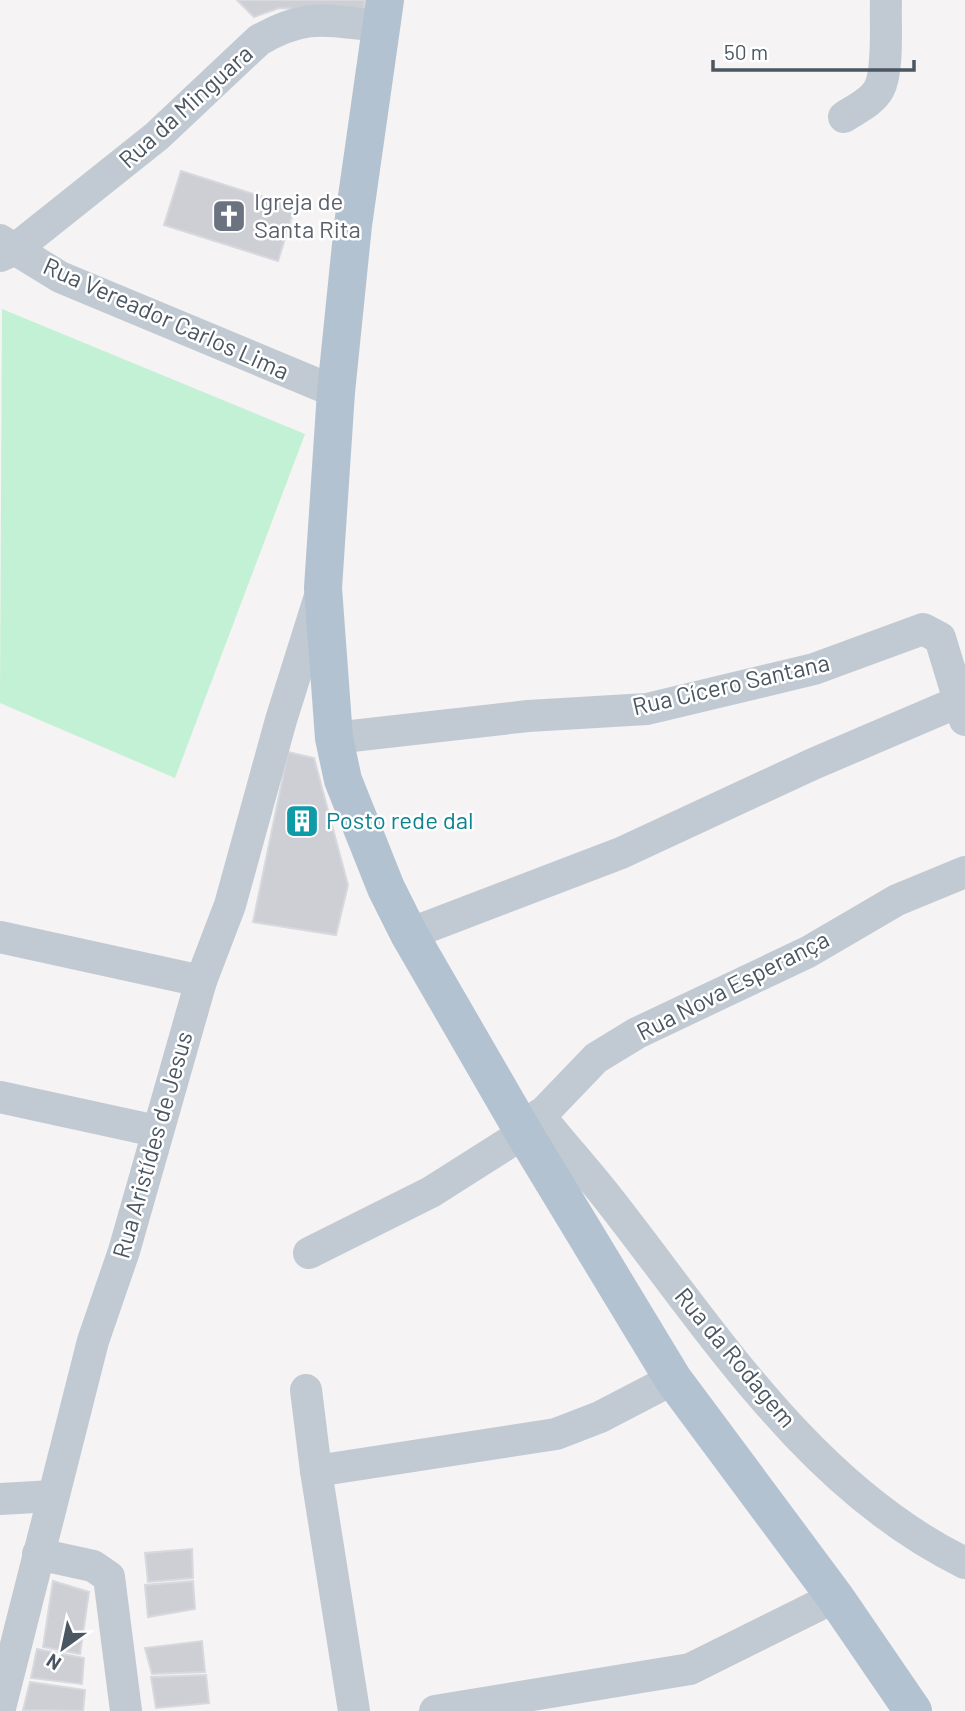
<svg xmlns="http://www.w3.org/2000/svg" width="965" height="1711" viewBox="0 0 965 1711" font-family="Barlow,sans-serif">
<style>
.green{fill:#c3f1d5}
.building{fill:#cdcfd5;stroke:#d7d9de;stroke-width:2}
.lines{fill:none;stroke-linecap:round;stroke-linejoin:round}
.minor{stroke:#c1cad2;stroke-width:32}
.primary{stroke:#b3c2d1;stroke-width:38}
.labels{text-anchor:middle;stroke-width:5;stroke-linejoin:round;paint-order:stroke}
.street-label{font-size:24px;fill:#4a5661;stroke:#fff}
.worship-label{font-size:24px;fill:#5b616d;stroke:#fff;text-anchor:start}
.culture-label{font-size:24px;fill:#0d838f;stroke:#fff;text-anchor:start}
</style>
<rect width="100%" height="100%" fill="#f5f3f3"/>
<polygon class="green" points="2,309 305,434 175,778 0,703"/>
<g class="building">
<polygon points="237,0 365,0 364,12 279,8 254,17"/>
<polygon points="181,171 295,207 278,261 164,225"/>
<polygon points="288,752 314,758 348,885 336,935 253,922"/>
<polygon points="192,1549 193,1578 148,1582 145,1553"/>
<polygon points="53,1581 89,1592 80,1654 43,1647"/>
<polygon points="193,1581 195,1609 148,1617 145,1585"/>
<polygon points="202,1641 205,1672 152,1674 145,1648"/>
<polygon points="37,1649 84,1658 82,1684 31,1678"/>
<polygon points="206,1675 209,1703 156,1708 151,1677"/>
<polygon points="30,1682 85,1690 83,1711 23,1710"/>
</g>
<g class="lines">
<g class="minor">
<path d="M844,117C856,109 872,102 879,89C889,70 885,23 886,0"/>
<polyline points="0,240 60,277 336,392"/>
<path d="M0,256L14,250L157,136L259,40C308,12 326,21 380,26"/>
<polyline points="334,738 528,716 647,709 814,669 923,629 940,638 965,720"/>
<polyline points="409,934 621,853 813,764 958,702"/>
<polyline points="0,937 201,981"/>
<polyline points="0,1097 156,1131"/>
<path d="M539,1115C561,1143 585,1169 607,1197C711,1329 809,1487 965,1563"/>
<polyline points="309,1253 431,1192 524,1133 596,1058 637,1033 808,952 897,900 965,872"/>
<polyline points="306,1390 316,1471 354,1711"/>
<polyline points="316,1471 556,1434 600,1417 673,1379"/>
<polyline points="0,1499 53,1496"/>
<polyline points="38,1554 93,1566 109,1577 126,1711"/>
<polyline points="0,1708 93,1341 124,1251 201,981 230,905 281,720 320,596"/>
<polyline points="435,1711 690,1669 835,1597"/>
</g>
<polyline class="primary" points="385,0 353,225 336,392 323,588 334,738 343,780 386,888 409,934 524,1133 673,1379 835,1597 913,1711"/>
</g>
<defs>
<g id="church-square" transform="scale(1.75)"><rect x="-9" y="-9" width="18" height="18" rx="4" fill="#6b7280" stroke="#fff"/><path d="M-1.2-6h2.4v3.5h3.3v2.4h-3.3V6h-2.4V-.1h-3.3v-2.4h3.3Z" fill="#fff"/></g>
<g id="building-square" transform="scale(1.75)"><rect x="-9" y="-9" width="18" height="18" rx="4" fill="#0f9aa8" stroke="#fff"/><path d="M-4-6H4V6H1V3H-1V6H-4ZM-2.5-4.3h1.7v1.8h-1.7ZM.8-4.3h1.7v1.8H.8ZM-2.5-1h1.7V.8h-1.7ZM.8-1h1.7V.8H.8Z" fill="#fff"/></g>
</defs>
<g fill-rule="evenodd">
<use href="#church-square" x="229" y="216"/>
<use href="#building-square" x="302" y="821"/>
</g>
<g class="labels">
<g class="street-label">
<text transform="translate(186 107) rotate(-42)" y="8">Rua da Minguara</text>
<text transform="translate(166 319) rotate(24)" y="8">Rua Vereador Carlos Lima</text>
<text transform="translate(731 685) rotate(-13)" y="8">Rua Cícero Santana</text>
<text transform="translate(733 986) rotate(-27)" y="8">Rua Nova Esperança</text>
<text transform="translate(153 1145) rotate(-74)" y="8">Rua Aristídes de Jesus</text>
<text transform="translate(735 1358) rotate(50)" y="8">Rua da Rodagem</text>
</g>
<g class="worship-label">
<text x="254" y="210">Igreja de<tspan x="254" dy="28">Santa Rita</tspan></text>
</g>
<g class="culture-label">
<text x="326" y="829">Posto rede dal</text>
</g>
</g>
<g transform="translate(63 1648) rotate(213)" stroke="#ffffff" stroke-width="5" paint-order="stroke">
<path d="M0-5L12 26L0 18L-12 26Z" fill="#4a5661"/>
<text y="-10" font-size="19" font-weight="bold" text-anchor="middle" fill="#4a5661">N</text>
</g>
<path d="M713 60v10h201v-10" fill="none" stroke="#4a5661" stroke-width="3.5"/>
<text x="724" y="60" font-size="21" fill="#4a5661" stroke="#ffffff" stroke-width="5" paint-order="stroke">50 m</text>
</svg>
